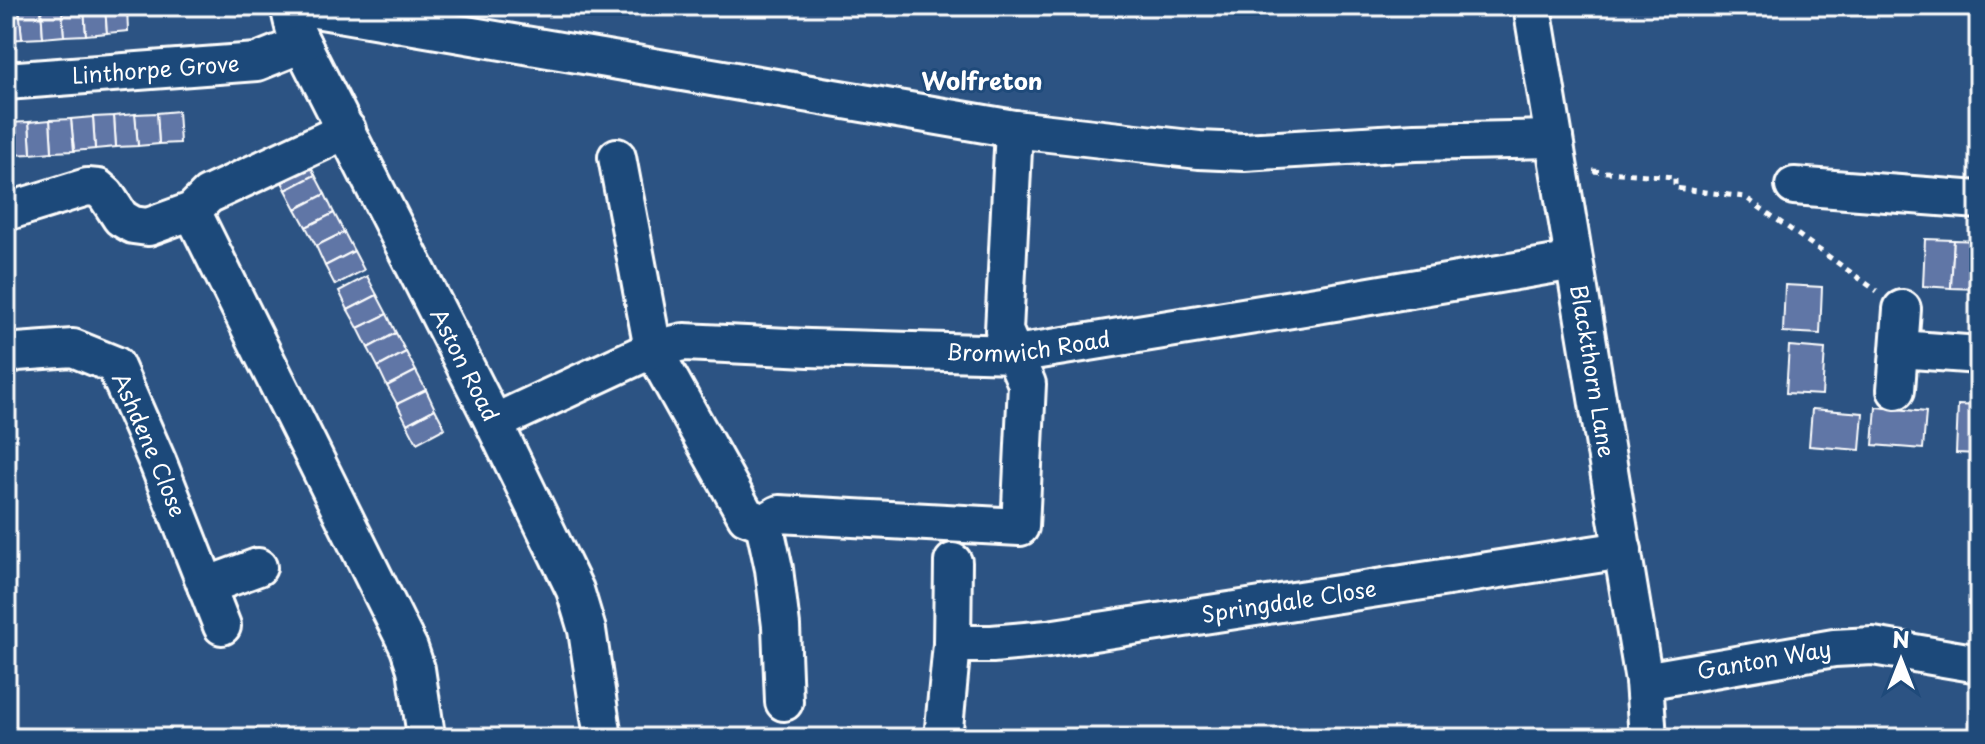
<svg xmlns="http://www.w3.org/2000/svg" width="1985" height="744" viewBox="0 0 1985 744" font-family="'Playpen Sans',sans-serif">
<style>
.green{fill:#57838b;stroke:#abc1c5;stroke-width:2}
.building{fill:#6176a6;stroke:#fff;stroke-width:2}
.lines{fill:none;stroke-linecap:round;stroke-linejoin:round}
.minor-casing{stroke:#fff;stroke-width:42}
.path{stroke:#fff;stroke-width:5;stroke-dasharray:6 6;stroke-linecap:butt}
.minor{stroke:#1f4a7a;stroke-width:36}
.labels{text-anchor:middle;stroke-width:6;stroke-linejoin:round;paint-order:stroke}
.street-label{font-size:22px;fill:#fff;stroke:#1f4a7a}
.neighbourhood-label{font-size:24px;font-weight:bold;fill:#fff;stroke:#1f4a7a}
</style>
<rect width="100%" height="100%" fill="#2c5383"/>
<filter id="ink" filterUnits="userSpaceOnUse"><feTurbulence type="fractalNoise" baseFrequency=".0125" numOctaves="2"/><feDisplacementMap in="SourceGraphic" scale="16" xChannelSelector="R" yChannelSelector="G"/><feConvolveMatrix kernelMatrix="1 2 1 2 8 2 1 2 1" color-interpolation-filters="sRGB"/></filter>
<g filter="url(#ink)">
<polygon class="green" points="6,728 359,738 6,738"/>
<g class="building">
<polygon points="41,6 43,38 22,39 19,7"/>
<polygon points="41,6 62,6 64,36 43,38"/>
<polygon points="62,6 84,6 86,35 64,36"/>
<polygon points="84,6 105,6 107,33 86,35"/>
<polygon points="105,6 127,6 128,31 107,33"/>
<polygon points="19,7 22,39 6,40 6,8"/>
<polygon points="178,111 180,143 159,144 157,113"/>
<polygon points="157,113 159,144 138,146 135,114"/>
<polygon points="135,114 138,146 116,147 114,116"/>
<polygon points="114,116 116,147 95,149 93,117"/>
<polygon points="93,117 95,149 74,151 71,119"/>
<polygon points="71,119 74,151 52,152 50,120"/>
<polygon points="50,120 52,152 31,154 29,122"/>
<polygon points="29,122 31,154 10,155 7,123"/>
<polygon points="305,155 315,175 286,190 276,170"/>
<polygon points="315,175 325,194 296,209 286,190"/>
<polygon points="325,194 334,213 306,227 296,209"/>
<polygon points="334,213 344,232 316,246 306,227"/>
<polygon points="344,232 354,251 325,266 316,246"/>
<polygon points="1925,239 1954,240 1951,288 1923,286"/>
<polygon points="1954,240 1979,241 1979,289 1951,288"/>
<polygon points="354,251 364,270 335,285 325,266"/>
<polygon points="367,276 377,295 348,310 339,291"/>
<polygon points="1785,285 1822,287 1820,334 1783,332"/>
<polygon points="377,295 387,314 358,328 348,310"/>
<polygon points="387,314 396,333 368,348 358,328"/>
<polygon points="396,333 406,352 378,367 368,348"/>
<polygon points="1789,346 1825,349 1822,395 1786,393"/>
<polygon points="406,352 416,371 387,386 378,367"/>
<polygon points="416,371 426,390 397,404 387,386"/>
<polygon points="426,390 435,409 407,424 397,404"/>
<polygon points="1958,405 1979,406 1979,454 1956,453"/>
<polygon points="1876,407 1926,412 1923,449 1873,445"/>
<polygon points="435,409 445,428 417,443 407,424"/>
<polygon points="1812,409 1863,413 1860,450 1809,446"/>
</g>
<g class="lines">
<g class="minor-casing">
<g id="minor">
<path id="s1" d="M289,6L294,27L302,44L494,423L575,590L587,630L603,738"/>
<polyline points="298,6 1014,129 1199,150 1244,152 1415,142 1554,139"/>
<path id="s2" d="M1532,6L1644,681L1648,738"/>
<path id="s3" d="M6,81L257,62L302,44"/>
<polyline points="617,157 653,349 746,516 764,523"/>
<polyline points="1794,186 1979,200"/>
<polyline points="192,211 409,648 416,669 425,729"/>
<polyline points="6,212 87,187 98,188 106,195 121,218 133,225 148,227 192,211 208,195 347,130"/>
<polyline points="1900,349 1979,355"/>
<path id="s4" d="M6,356L17,352L73,348L115,365L158,463L222,626"/>
<polyline points="1896,390 1902,309"/>
<path id="s5" d="M494,423L653,349L684,342L809,348L1015,354L1341,301L1574,261"/>
<polyline points="764,523 779,514 1020,527 1027,384 1004,331 1014,129"/>
<polyline points="764,523 774,569 781,626 784,702"/>
<polyline points="206,586 258,567"/>
<path id="s6" d="M952,644H992L1048,639L1623,550"/>
<path id="s7" d="M1644,681L1834,648L1873,646L1979,664"/>
<polyline points="944,728 952,644 953,562"/>
</g>
</g>
<polyline class="path" points="1593,171 1675,177 1675,188 1745,197 1877,291"/>
<use href="#minor" class="minor"/>
</g>
</g>
<g class="labels">
<g class="street-label">
<text dy="8" stroke="none"><textPath href="#s3" startOffset="150">Linthorpe Grove</textPath></text>
<text dy="8" stroke="none"><textPath href="#s5" startOffset="552">Bromwich Road</textPath></text>
<text dy="8" stroke="none"><textPath href="#s1" startOffset="400">Aston Road</textPath></text>
<text dy="8" stroke="none"><textPath href="#s2" startOffset="370">Blackthorn Lane</textPath></text>
<text dy="8" stroke="none"><textPath href="#s4" startOffset="200">Ashdene Close</textPath></text>
<text dy="8" stroke="none"><textPath href="#s6" startOffset="340">Springdale Close</textPath></text>
<text dy="8" stroke="none"><textPath href="#s7" startOffset="122">Ganton Way</textPath></text>
</g>
<g class="neighbourhood-label">
<text x="982" y="90">Wolfreton</text>
</g>
</g>
<rect width="1985" height="744" fill="none" stroke="#1f4a7a" stroke-width="32"/>
<rect x="16" y="16" width="1953" height="712" fill="none" stroke="#fff" stroke-width="3" filter="url(#ink)"/>
<g transform="translate(1901 660)" stroke="#1f4a7a" stroke-width="6" paint-order="stroke">
<path d="M0-6L14 30L0 20L-14 30Z" fill="#ffffff"/>
<text y="-12" font-size="22" font-weight="bold" text-anchor="middle" fill="#ffffff">N</text>
</g>
</svg>
